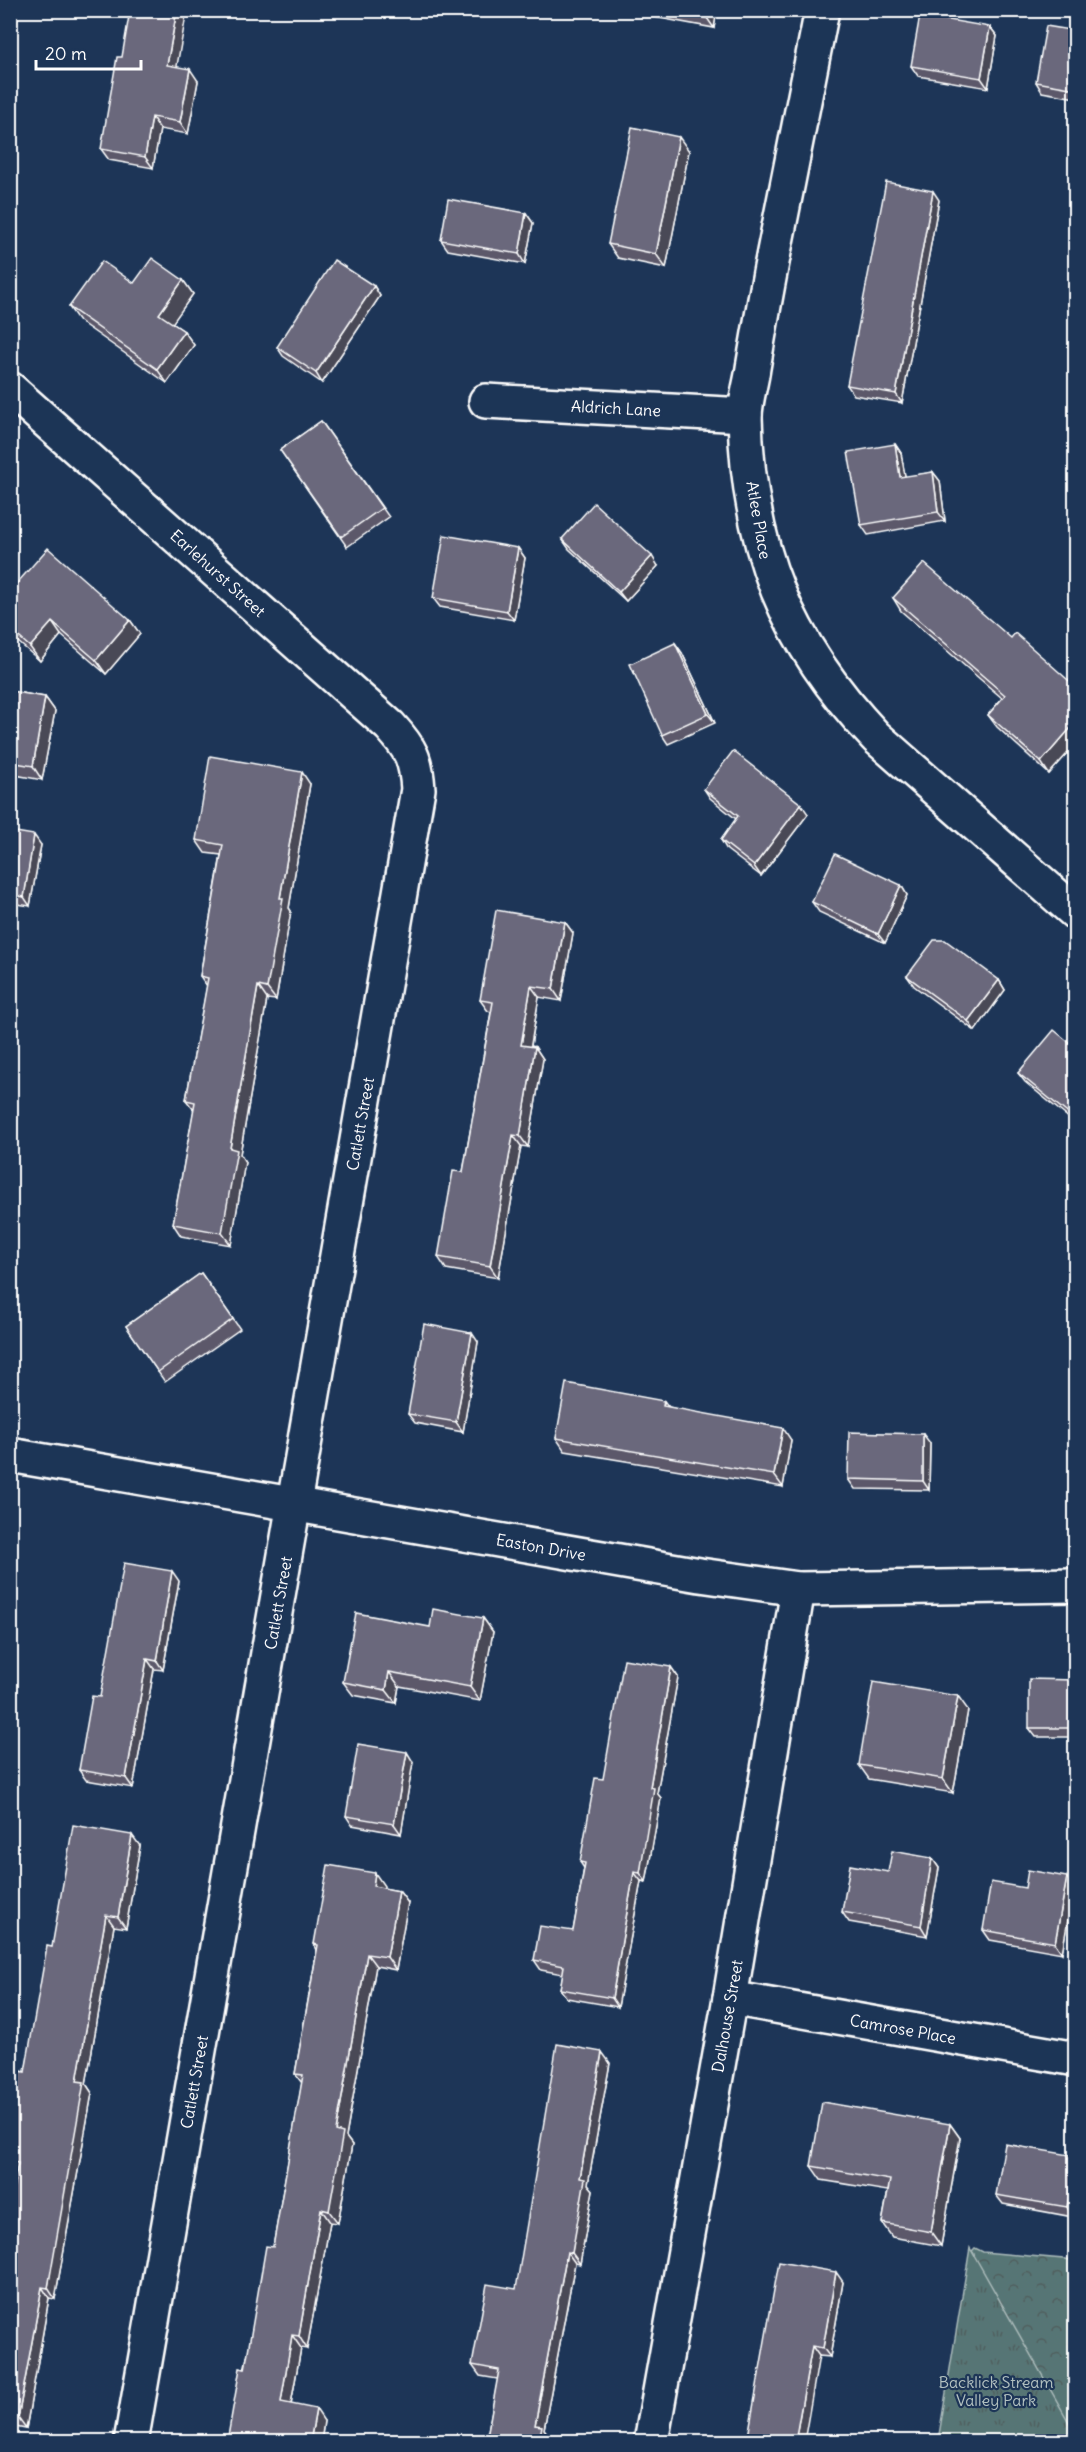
<svg xmlns="http://www.w3.org/2000/svg" width="1086" height="2452" viewBox="0 0 1086 2452" font-family="Delius,sans-serif">
<style>
.forest{fill:url(#forest-crowns);stroke:#aababa;stroke-width:1.5}
.park{fill:url(#park-tufts);stroke:#aababa;stroke-width:1.5}
.lines{fill:none;stroke-linecap:round;stroke-linejoin:round}
.street-casing{stroke:#fff;stroke-width:38}
.street{stroke:#1d3557;stroke-width:33}
.wall{fill:#5b596b;stroke:#fff;stroke-width:1.5}
.shaded-wall{fill:#4a4957;stroke:#fff;stroke-width:1.5}
.building{fill:#6a687c;stroke:#fff;stroke-width:1.5}
.labels{text-anchor:middle;stroke-width:4.5;stroke-linejoin:round;paint-order:stroke}
.street-label{font-size:16px;fill:#fff;stroke:#1d3557}
.park-label{font-size:16px;fill:#b3c1c0;stroke:#1d3557}
</style>
<defs>
<pattern id="forest-crowns" width="20" height="18" patternUnits="userSpaceOnUse" patternTransform="scale(1.5)"><rect width="20" height="18" fill="#567574"/><path d="M2 6a3 3 0 1 1 6 0M12 15a3 3 0 1 1 6 0" fill="none" stroke="#505e5e"/></pattern>
<pattern id="park-tufts" width="24" height="20" patternUnits="userSpaceOnUse" patternTransform="scale(1.5)"><rect width="24" height="20" fill="#567574"/><path d="M3 7l-1-3M5 7V3M7 7l1-3M15 17l-1-3M17 17v-4M19 17l1-3" fill="none" stroke="#505e5e"/></pattern>
</defs>
<rect width="100%" height="100%" fill="#1d3557"/>
<filter id="ink" filterUnits="userSpaceOnUse"><feTurbulence type="fractalNoise" baseFrequency=".0167" numOctaves="2"/><feDisplacementMap in="SourceGraphic" scale="12" xChannelSelector="R" yChannelSelector="G"/><feConvolveMatrix kernelMatrix="1 2 1 2 8 2 1 2 1" color-interpolation-filters="sRGB"/></filter>
<g filter="url(#ink)">
<polygon class="forest" points="975,2248 983,2252 1075,2260 1075,2441 943,2442 974,2254 972,2251"/>
<polygon class="park" points="970,2248 1075,2433 1075,2441 938,2441"/>
<g class="lines">
<g class="street-casing">
<g id="street">
<path d="M822,10C807,89 791,168 775,247C767,287 760,327 753,368C751,384 745,401 745,417C748,548 786,642 876,737L1076,913"/>
<path d="M10,389L390,726C411,749 416,759 418,789L131,2442"/>
<polyline points="486,401 745,415"/>
<polyline points="10,1455 700,1575 798,1589 1076,1585"/>
<polyline points="730,1998 1076,2059"/>
<polyline points="651,2442 730,1998 798,1589"/>
</g>
</g>
<use href="#street" class="street"/>
</g>
<g class="wall">
<polygon points="616,10 717,10 714,28"/>
<polygon points="990,27 997,36 988,88 918,76 911,66"/>
<polygon points="1076,31 1076,98 1042,92 1036,82"/>
<polygon points="177,67 198,81 188,134 160,129 153,168 109,160 101,149"/>
<polygon points="689,151 666,268 618,258 608,244"/>
<polygon points="939,200 902,403 854,395 847,385"/>
<polygon points="526,213 533,223 525,264 448,250 441,240"/>
<polygon points="183,280 193,294 172,323 184,331 194,345 167,383 79,321 69,307 134,283"/>
<polygon points="374,286 380,296 322,383 283,356 277,347"/>
<polygon points="321,421 389,517 347,547 280,450"/>
<polygon points="895,444 901,453 905,477 933,472 940,481 945,521 868,535 861,525"/>
<polygon points="562,539 658,566 626,601 569,549"/>
<polygon points="518,548 525,558 514,620 440,607 433,598"/>
<polygon points="10,591 130,620 140,634 106,674 61,635 40,661 10,635"/>
<polygon points="893,598 1011,638 1076,687 1076,744 1049,774 997,727 988,715 1002,698 901,611"/>
<polygon points="675,643 682,653 715,723 668,744 662,735"/>
<polygon points="10,691 45,697 55,711 42,780 15,775 12,795 10,794"/>
<polygon points="310,784 289,908 291,911 276,1000 267,999 240,1154 245,1162 231,1245 181,1236 173,1224 194,1110 186,1100 207,986 200,976 221,855 205,853 196,840"/>
<polygon points="704,789 808,814 761,876 727,850 721,840 736,819 710,798"/>
<polygon points="10,831 41,845 30,906 10,903"/>
<polygon points="901,885 907,895 885,943 819,912 812,902"/>
<polygon points="565,922 573,933 561,1001 539,997 531,1046 535,1047 543,1059 528,1147 521,1146 498,1278 446,1269 438,1257 463,1172 491,1012 488,1011 480,1000"/>
<polygon points="907,976 999,980 1005,990 975,1031 914,986"/>
<polygon points="1076,1048 1076,1124 1025,1082 1018,1073"/>
<polygon points="201,1273 240,1329 165,1382 126,1326"/>
<polygon points="478,1342 463,1432 415,1423 408,1414"/>
<polygon points="664,1401 669,1407 791,1440 783,1487 565,1451 556,1438"/>
<polygon points="930,1443 929,1490 855,1489 848,1479"/>
<polygon points="179,1581 163,1670 154,1669 133,1788 86,1780 79,1770 100,1697"/>
<polygon points="483,1618 493,1632 480,1701 399,1686 396,1703 353,1695 343,1682 430,1627"/>
<polygon points="671,1667 678,1677 657,1793 661,1798 646,1882 641,1881 618,2007 567,1998 560,1989 563,1974 541,1970 534,1960 573,1931 584,1868 580,1862 603,1779"/>
<polygon points="1076,1680 1076,1737 1036,1737 1029,1728"/>
<polygon points="968,1710 953,1793 869,1779 859,1765"/>
<polygon points="413,1762 401,1834 352,1825 346,1816"/>
<polygon points="140,1846 126,1928 114,1926 86,2084 92,2093 55,2299 49,2298 26,2429 10,2426 10,2205 16,2172 10,2171 10,2069 25,2072 52,1947"/>
<polygon points="932,1858 939,1868 927,1936 849,1922 842,1912 888,1872"/>
<polygon points="384,1886 383,1888 399,1891 408,1903 396,1970 376,1966 346,2137 352,2145 338,2223 330,2222 307,2349 301,2348 291,2404 324,2421 321,2442 227,2442 273,2247 302,2083 295,2074 317,1950 314,1944"/>
<polygon points="1074,1887 1062,1953 990,1940 983,1930 1025,1888"/>
<polygon points="610,2063 588,2184 593,2190 580,2264 575,2263 544,2429 550,2437 549,2442 486,2442 498,2379 480,2376 472,2365 516,2289"/>
<polygon points="950,2124 960,2138 941,2246 892,2237 882,2223 888,2191 821,2180 811,2166"/>
<polygon points="1076,2156 1073,2217 1003,2204 996,2195"/>
<polygon points="843,2282 830,2357 819,2356 747,2442"/>
</g>
<g class="shaded-wall">
<polygon points="177,10 187,10 175,77 167,65"/>
<polygon points="708,10 717,10 714,28 707,18"/>
<polygon points="990,27 997,36 988,88 981,78"/>
<polygon points="190,69 198,81 188,134 180,122"/>
<polygon points="152,117 160,129 153,168 145,157"/>
<polygon points="679,137 689,151 666,268 656,254"/>
<polygon points="933,191 939,200 902,403 896,394"/>
<polygon points="526,213 533,223 525,264 519,254"/>
<polygon points="183,280 193,294 169,328 159,314"/>
<polygon points="374,286 380,296 322,383 316,373"/>
<polygon points="184,331 194,345 167,383 157,369"/>
<polygon points="895,444 901,453 907,487 900,477"/>
<polygon points="933,472 940,481 945,521 938,512"/>
<polygon points="518,548 525,558 514,620 507,611"/>
<polygon points="652,556 658,566 626,601 619,592"/>
<polygon points="130,620 140,634 106,674 96,660"/>
<polygon points="52,622 61,635 40,661 30,647"/>
<polygon points="675,643 682,653 715,723 708,714"/>
<polygon points="45,697 55,711 42,780 33,766"/>
<polygon points="1076,700 1076,713 1071,706"/>
<polygon points="1076,722 1076,744 1049,774 1041,762"/>
<polygon points="10,769 15,775 12,795 10,793"/>
<polygon points="302,772 310,784 289,908 291,911 276,1000 267,988 280,898"/>
<polygon points="801,804 808,814 761,876 754,866"/>
<polygon points="34,835 41,845 30,906 24,897"/>
<polygon points="901,885 907,895 885,943 878,934"/>
<polygon points="565,922 573,933 561,1001 553,989"/>
<polygon points="999,980 1005,990 975,1031 968,1021"/>
<polygon points="258,986 267,999 240,1154 245,1162 231,1245 222,1233 230,1148"/>
<polygon points="531,986 539,997 529,1056 521,1045"/>
<polygon points="535,1047 543,1059 528,1147 520,1136"/>
<polygon points="513,1135 521,1146 498,1278 490,1266"/>
<polygon points="472,1333 478,1342 463,1432 456,1422"/>
<polygon points="664,1401 672,1413 663,1406"/>
<polygon points="783,1428 791,1440 783,1487 774,1475"/>
<polygon points="923,1434 930,1443 929,1490 923,1481"/>
<polygon points="172,1571 179,1581 163,1670 157,1661"/>
<polygon points="483,1618 493,1632 480,1701 470,1687"/>
<polygon points="147,1659 154,1669 133,1788 126,1778"/>
<polygon points="671,1667 678,1677 657,1793 661,1798 646,1882 640,1873 650,1787"/>
<polygon points="389,1672 399,1686 396,1703 386,1690"/>
<polygon points="958,1696 968,1710 953,1793 943,1779"/>
<polygon points="407,1752 413,1762 401,1834 394,1824"/>
<polygon points="132,1835 140,1846 126,1928 118,1917"/>
<polygon points="932,1858 939,1868 927,1936 921,1926"/>
<polygon points="634,1872 641,1881 618,2007 612,1998"/>
<polygon points="375,1873 384,1886 382,1899 373,1886"/>
<polygon points="1067,1877 1074,1887 1062,1953 1055,1943"/>
<polygon points="399,1891 408,1903 396,1970 387,1957"/>
<polygon points="106,1915 114,1926 86,2084 92,2093 55,2299 48,2288 77,2081"/>
<polygon points="367,1954 376,1966 346,2137 352,2145 338,2223 329,2211 336,2131"/>
<polygon points="602,2052 610,2063 588,2184 593,2190 580,2264 572,2253 580,2178"/>
<polygon points="950,2124 960,2138 941,2246 931,2232"/>
<polygon points="1076,2157 1076,2205 1073,2217 1067,2207"/>
<polygon points="321,2209 330,2222 307,2349 299,2336"/>
<polygon points="567,2252 575,2263 544,2429 550,2437 549,2442 539,2442 535,2425"/>
<polygon points="836,2272 843,2282 830,2357 823,2348"/>
<polygon points="42,2287 49,2298 26,2429 18,2418"/>
<polygon points="292,2335 301,2348 289,2415 281,2402"/>
<polygon points="812,2346 819,2356 804,2442 795,2442"/>
<polygon points="316,2409 324,2421 321,2442 310,2442"/>
</g>
<g class="building">
<polygon points="130,10 177,10 167,65 190,69 180,122 152,117 145,157 101,149 117,57 122,57"/>
<polygon points="664,10 708,10 707,18"/>
<polygon points="920,15 990,27 981,78 911,66"/>
<polygon points="1046,26 1076,31 1076,89 1036,82"/>
<polygon points="632,127 679,137 656,254 608,244"/>
<polygon points="886,182 933,191 896,394 847,385"/>
<polygon points="448,199 526,213 519,254 441,240"/>
<polygon points="152,258 183,280 159,314 184,331 157,369 69,307 102,261 134,283"/>
<polygon points="334,260 374,286 316,373 277,347"/>
<polygon points="321,421 382,508 341,537 280,450"/>
<polygon points="895,444 900,477 933,472 938,512 861,525 848,452"/>
<polygon points="594,503 652,556 619,592 562,539"/>
<polygon points="444,535 518,548 507,611 433,598"/>
<polygon points="48,548 130,620 96,660 52,622 30,647 10,629 10,591"/>
<polygon points="924,563 1011,638 1015,633 1076,687 1076,700 1071,706 1076,710 1076,722 1041,762 988,715 1005,695 893,598"/>
<polygon points="675,643 708,714 662,735 630,664"/>
<polygon points="10,691 45,697 33,766 10,762"/>
<polygon points="733,751 801,804 754,866 721,840 738,816 704,789"/>
<polygon points="210,756 302,772 280,898 283,898 267,988 258,986 230,1148 237,1150 222,1233 173,1224 195,1102 186,1100 208,978 200,976 223,845 196,840"/>
<polygon points="10,831 34,835 24,897 10,894"/>
<polygon points="835,854 901,885 878,934 812,902"/>
<polygon points="496,910 565,922 553,989 531,986 521,1045 535,1047 520,1136 513,1135 490,1266 438,1257 453,1171 463,1172 493,1002 480,1000"/>
<polygon points="934,940 945,940 999,980 968,1021 907,976"/>
<polygon points="1054,1030 1076,1048 1076,1120 1018,1073"/>
<polygon points="201,1273 233,1319 158,1372 126,1326"/>
<polygon points="424,1324 472,1333 456,1422 408,1414"/>
<polygon points="566,1383 664,1401 663,1406 783,1428 774,1475 556,1438"/>
<polygon points="849,1432 923,1434 923,1481 848,1479"/>
<polygon points="124,1563 172,1571 157,1661 147,1659 126,1778 79,1770 92,1696 100,1697"/>
<polygon points="433,1609 483,1618 470,1687 389,1672 386,1690 343,1682 356,1613 430,1627"/>
<polygon points="624,1659 671,1667 650,1787 654,1788 640,1873 634,1872 612,1998 560,1989 564,1966 534,1960 540,1926 573,1931 585,1863 580,1862 595,1778 603,1779"/>
<polygon points="1029,1679 1076,1680 1076,1728 1029,1728"/>
<polygon points="873,1682 958,1696 943,1779 859,1765"/>
<polygon points="358,1744 407,1752 394,1824 346,1816"/>
<polygon points="73,1825 132,1835 118,1917 106,1915 77,2081 84,2082 48,2288 42,2287 18,2418 10,2417 10,2205 18,2163 10,2161 10,2069 25,2072 47,1946 52,1947"/>
<polygon points="892,1851 932,1858 921,1926 842,1912 850,1865 888,1872"/>
<polygon points="328,1865 375,1873 373,1886 399,1891 387,1957 367,1954 336,2131 343,2133 329,2211 321,2209 299,2336 292,2335 281,2402 316,2409 310,2442 227,2442 240,2368 245,2369 266,2246 273,2247 303,2075 295,2074 318,1945 314,1944"/>
<polygon points="1028,1870 1067,1877 1055,1943 983,1930 991,1882 1025,1888"/>
<polygon points="557,2044 602,2052 580,2178 585,2179 572,2253 567,2252 535,2425 542,2426 539,2442 486,2442 499,2370 472,2365 487,2284 516,2289"/>
<polygon points="822,2102 950,2124 931,2232 882,2223 890,2180 811,2166"/>
<polygon points="1005,2144 1076,2156 1067,2207 996,2195"/>
<polygon points="779,2262 836,2272 823,2348 812,2346 795,2442 747,2442"/>
</g>
</g>
<g class="labels">
<g class="street-label">
<text transform="translate(616 408) rotate(3)" y="6">Aldrich Lane</text>
<text transform="translate(759 520) rotate(80)" y="6">Atlee Place</text>
<text transform="translate(218 573) rotate(42)" y="6">Earlehurst Street</text>
<text transform="translate(360 1124) rotate(-80)" y="6">Catlett Street</text>
<text transform="translate(541 1547) rotate(10)" y="6">Easton Drive</text>
<text transform="translate(278 1603) rotate(-80)" y="6">Catlett Street</text>
<text transform="translate(727 2016) rotate(-80)" y="6">Dalhouse Street</text>
<text transform="translate(903 2029) rotate(10)" y="6">Camrose Place</text>
<text transform="translate(194 2082) rotate(-80)" y="6">Catlett Street</text>
</g>
<g class="park-label">
<text x="996" y="2388">Backlick Stream<tspan x="996" dy="18">Valley Park</tspan></text>
</g>
</g>
<rect width="1086" height="2452" fill="none" stroke="#1d3557" stroke-width="36"/>
<rect x="18" y="18" width="1050" height="2416" fill="none" stroke="#fff" stroke-width="2" filter="url(#ink)"/>
<path d="M36 60v9h105v-9" fill="none" stroke="#ffffff" stroke-width="3"/>
<text x="45" y="60" font-size="18" fill="#ffffff" stroke="#1d3557" stroke-width="4.5" paint-order="stroke">20 m</text>
</svg>
